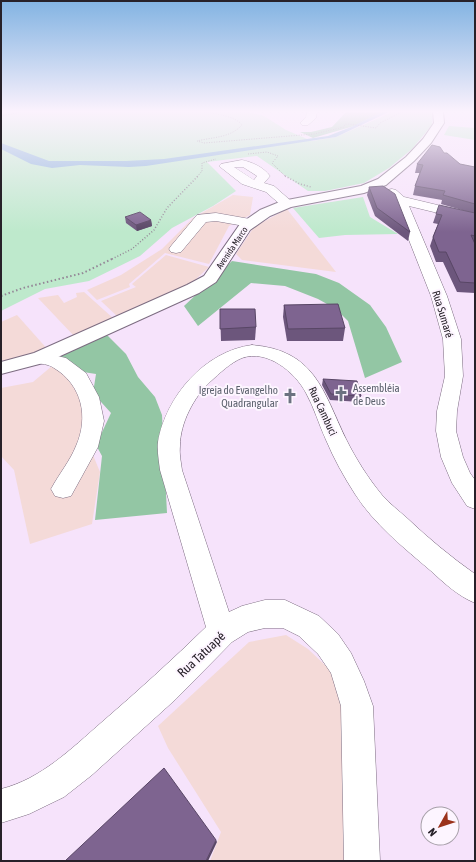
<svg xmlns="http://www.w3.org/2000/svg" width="476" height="862" viewBox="0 0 476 862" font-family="'Asap Condensed',sans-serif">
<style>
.industrial{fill:#f4dad8}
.green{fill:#bee9cc}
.forest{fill:#93c6a4}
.water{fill:#89b2d9}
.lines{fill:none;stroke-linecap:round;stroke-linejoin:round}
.minor-casing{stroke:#7c6c81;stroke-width:1}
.major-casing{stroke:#7c6c81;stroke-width:2}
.path-far2{stroke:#948797;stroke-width:1;stroke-dasharray:1 1.5;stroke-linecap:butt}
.path-far1{stroke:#948797;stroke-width:1.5;stroke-dasharray:1 2;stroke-linecap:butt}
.path{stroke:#948797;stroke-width:2;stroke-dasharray:1.5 2.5;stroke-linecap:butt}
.minor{fill:#fff;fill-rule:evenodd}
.major{fill:#fff;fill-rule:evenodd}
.wall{fill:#6c567c}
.shaded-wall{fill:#584665}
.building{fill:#7e6490;stroke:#584665}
.labels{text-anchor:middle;stroke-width:4;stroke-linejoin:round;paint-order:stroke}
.far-street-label{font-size:9px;fill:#272129;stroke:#fdf5ff}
.street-label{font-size:11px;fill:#272129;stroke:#fdf5ff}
.worship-label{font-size:11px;fill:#5b616d;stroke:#fdf5ff;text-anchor:start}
.near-street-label{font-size:13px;fill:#272129;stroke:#fdf5ff}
</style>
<rect width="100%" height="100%" fill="#f6e3fb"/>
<g class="industrial">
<polygon points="233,195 253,197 250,215 229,226 209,264 165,253 129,284 130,287 97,300 87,290 121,275 162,249 193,218"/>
<polygon points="287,209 336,272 242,260 236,254 254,227"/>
<polygon points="166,255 209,267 195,280 173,293 118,317 101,301 136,287 132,284"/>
<polygon points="84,292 114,319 75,337 38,298 58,295 64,303 77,297 76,293"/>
<polygon points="17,315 49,351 1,361 1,322"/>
<polygon points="52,366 89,388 93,455 100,472 92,524 30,544 14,470 1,456 1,388 33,382"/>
<polygon points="286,635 308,649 343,682 353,861 210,861 221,832 168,748 158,726 249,642"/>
</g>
<g class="green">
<polygon points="11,111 243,111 264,116 286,130 312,141 336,137 395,111 433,111 432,125 412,149 389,168 364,183 325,191 308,191 257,156 207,162 236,191 213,206 172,228 140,256 89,281 45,289 1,311 1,114"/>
<polygon points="449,126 475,128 475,140 444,135"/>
<polygon points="363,197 370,217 398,234 345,235 319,238 293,208"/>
</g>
<g class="forest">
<polygon points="347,111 382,112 354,126 313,138 300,132 311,132 332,127"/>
<polygon points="232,261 316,274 339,283 370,305 386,327 402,362 365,378 348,321 336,309 318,299 285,286 251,283 198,326 184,306"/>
<polygon points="106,334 126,354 138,377 155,397 162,415 167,513 95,520 102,456 96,445 111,413 93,393 96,374 83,372 51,359"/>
</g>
<polygon class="water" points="384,111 391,111 336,137 146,166 129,167 80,165 52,168 31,164 1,149 1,143 49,161 126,161 164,159 328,136 351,127"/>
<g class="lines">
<g class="minor-casing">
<g id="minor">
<polygon points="307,111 317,111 316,118 308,125 302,125 300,123 306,117"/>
<path d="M242,160C252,162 263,167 270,176L264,183L274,186L291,201L293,204L291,207H283L266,192L242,184L219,166L221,164ZM234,167H243L257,176L254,180Z"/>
<polygon points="392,189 396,190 404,197 475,214 475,222 409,206 447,296 461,339 463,376 457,411 456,431 463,457 470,473 475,480 475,509 467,506 452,483 441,457 436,431 437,411 445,376 443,339 431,296 394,202 386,193 388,190"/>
<polygon points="216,213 250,219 255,220 257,223 255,226 250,227 216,221 206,222 181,252 176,253 171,252 169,249 171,246 197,215"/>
<path d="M252,345C315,350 323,391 346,439C356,459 368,478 382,495C390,504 399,511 407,518C428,538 451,557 475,574V603C458,596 444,583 431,571C404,548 374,524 355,494C344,477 334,459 326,440C319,425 314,407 306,393C295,372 267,349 242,358C230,363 220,373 210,382C194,397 180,423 180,446C179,454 181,462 182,470L229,612L242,606L265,600H285L319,616L338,634L351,653L364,681L373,706L380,861H344L341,706L331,673L318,654L299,636L283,628H265L248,632L232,642L176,699L92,775L64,797L29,814L1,823V789C41,779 71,749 102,722C138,691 172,660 206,627L160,470C159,461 157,451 158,442C166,396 205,351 252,345Z"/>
<path d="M40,352L66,358L86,373L99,397L104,421L98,447L71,496L63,498L55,496L51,489C59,474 70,461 76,446C89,417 82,385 54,368C49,364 40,364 34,362L31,358L34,354Z"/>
</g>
</g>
<g class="major-casing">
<polygon id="major" points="433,111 443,111 444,123 431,143 414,161 386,185 364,193 291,207 270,216 250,230 216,282 199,293 47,362 1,374 1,362 34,353 187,285 204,276 240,224 260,210 282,201 361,186 378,179 406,157 423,139 434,123"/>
</g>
<g class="path-far2">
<path d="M201,111C212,113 236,116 242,125C230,138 213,137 197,141L204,143L314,134L344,127L345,124H349L376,128L380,123L400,113V111"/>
<polyline points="1,116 27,111"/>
<polyline points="248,154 267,152 278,156 272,163 286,177"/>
<polyline points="197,177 202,171 202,163 216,159"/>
</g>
<g class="path-far1">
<polyline points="285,176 300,184 311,187"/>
<polyline points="112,259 132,249 154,230 167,208 198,176"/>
</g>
<polyline class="path" points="1,296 23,288 83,273 114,258"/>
<use href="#minor" class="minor"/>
<use href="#major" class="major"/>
</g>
<g class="wall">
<polygon points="444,153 460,164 474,167 475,165 475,293 457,292 443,262 436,262 430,246 433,237 438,224 433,223 436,214 472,213 441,204 442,200 413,195 415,186 420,173 415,173 417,164"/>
<polygon points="369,187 410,232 408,241 375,216 367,195"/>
<polygon points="125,217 151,220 152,226 137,231 126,223"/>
<polygon points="284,305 345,328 343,341 287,341 283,317"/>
<polygon points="220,309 256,327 255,340 221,341"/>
<polygon points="323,379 361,396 360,402 330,400 322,385"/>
</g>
<g class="shaded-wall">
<polygon points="151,220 152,226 137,231 136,225"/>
<polygon points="216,840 217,842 208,861 206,861"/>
</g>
<g class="building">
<polygon points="432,145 440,147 444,153 447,153 460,164 475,167 475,166 475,204 443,195 445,191 415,186 423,165 417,164"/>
<polygon points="383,186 395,194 410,232 377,208 369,187"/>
<polygon points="439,205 475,213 475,236 471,235 475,244 475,283 460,282 446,252 439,252 433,237 442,215 436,214"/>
<polygon points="140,212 151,220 136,225 125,217"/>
<polygon points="338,304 345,328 288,329 284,305"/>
<polygon points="220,309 255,309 256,327 220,329"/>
<polygon points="323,379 357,381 361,396 331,394"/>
<polygon points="164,768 216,840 206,861 65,861"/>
</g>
<linearGradient id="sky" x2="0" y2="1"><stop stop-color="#82b3e2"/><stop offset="0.48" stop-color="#fbf2fd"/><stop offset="1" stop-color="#fbf2fd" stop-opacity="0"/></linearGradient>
<rect width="476" height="232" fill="url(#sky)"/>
<defs>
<g id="church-bare" transform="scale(1.2)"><path d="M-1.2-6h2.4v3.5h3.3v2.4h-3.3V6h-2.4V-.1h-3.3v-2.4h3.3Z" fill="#6b7280" stroke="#fdf5ff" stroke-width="2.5" paint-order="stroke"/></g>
</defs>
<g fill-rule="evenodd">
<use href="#church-bare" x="341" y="394"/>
<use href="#church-bare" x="290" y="396"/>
</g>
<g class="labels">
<g class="far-street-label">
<text transform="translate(232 248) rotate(-56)" y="3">Avenida Marco</text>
</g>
<g class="street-label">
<text transform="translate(443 314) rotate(73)" y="4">Rua Sumaré</text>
<text transform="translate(323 411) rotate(65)" y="4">Rua Cambuci</text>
</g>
<g class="worship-label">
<text x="353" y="392">Assembléia<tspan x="353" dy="13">de Deus</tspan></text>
<text x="278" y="394" text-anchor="end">Igreja do Evangelho<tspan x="278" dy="13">Quadrangular</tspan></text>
</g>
<g class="near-street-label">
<text transform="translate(201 654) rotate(-43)" y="5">Rua Tatuapé</text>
</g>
</g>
<rect width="476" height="862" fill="none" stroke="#272129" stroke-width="4"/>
<g transform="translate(440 826) rotate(231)"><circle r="19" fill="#fdf5ff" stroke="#a7a0a9"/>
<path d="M0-3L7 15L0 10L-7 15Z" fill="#9b321c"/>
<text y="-6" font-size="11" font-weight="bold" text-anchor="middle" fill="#272129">N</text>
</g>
</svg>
